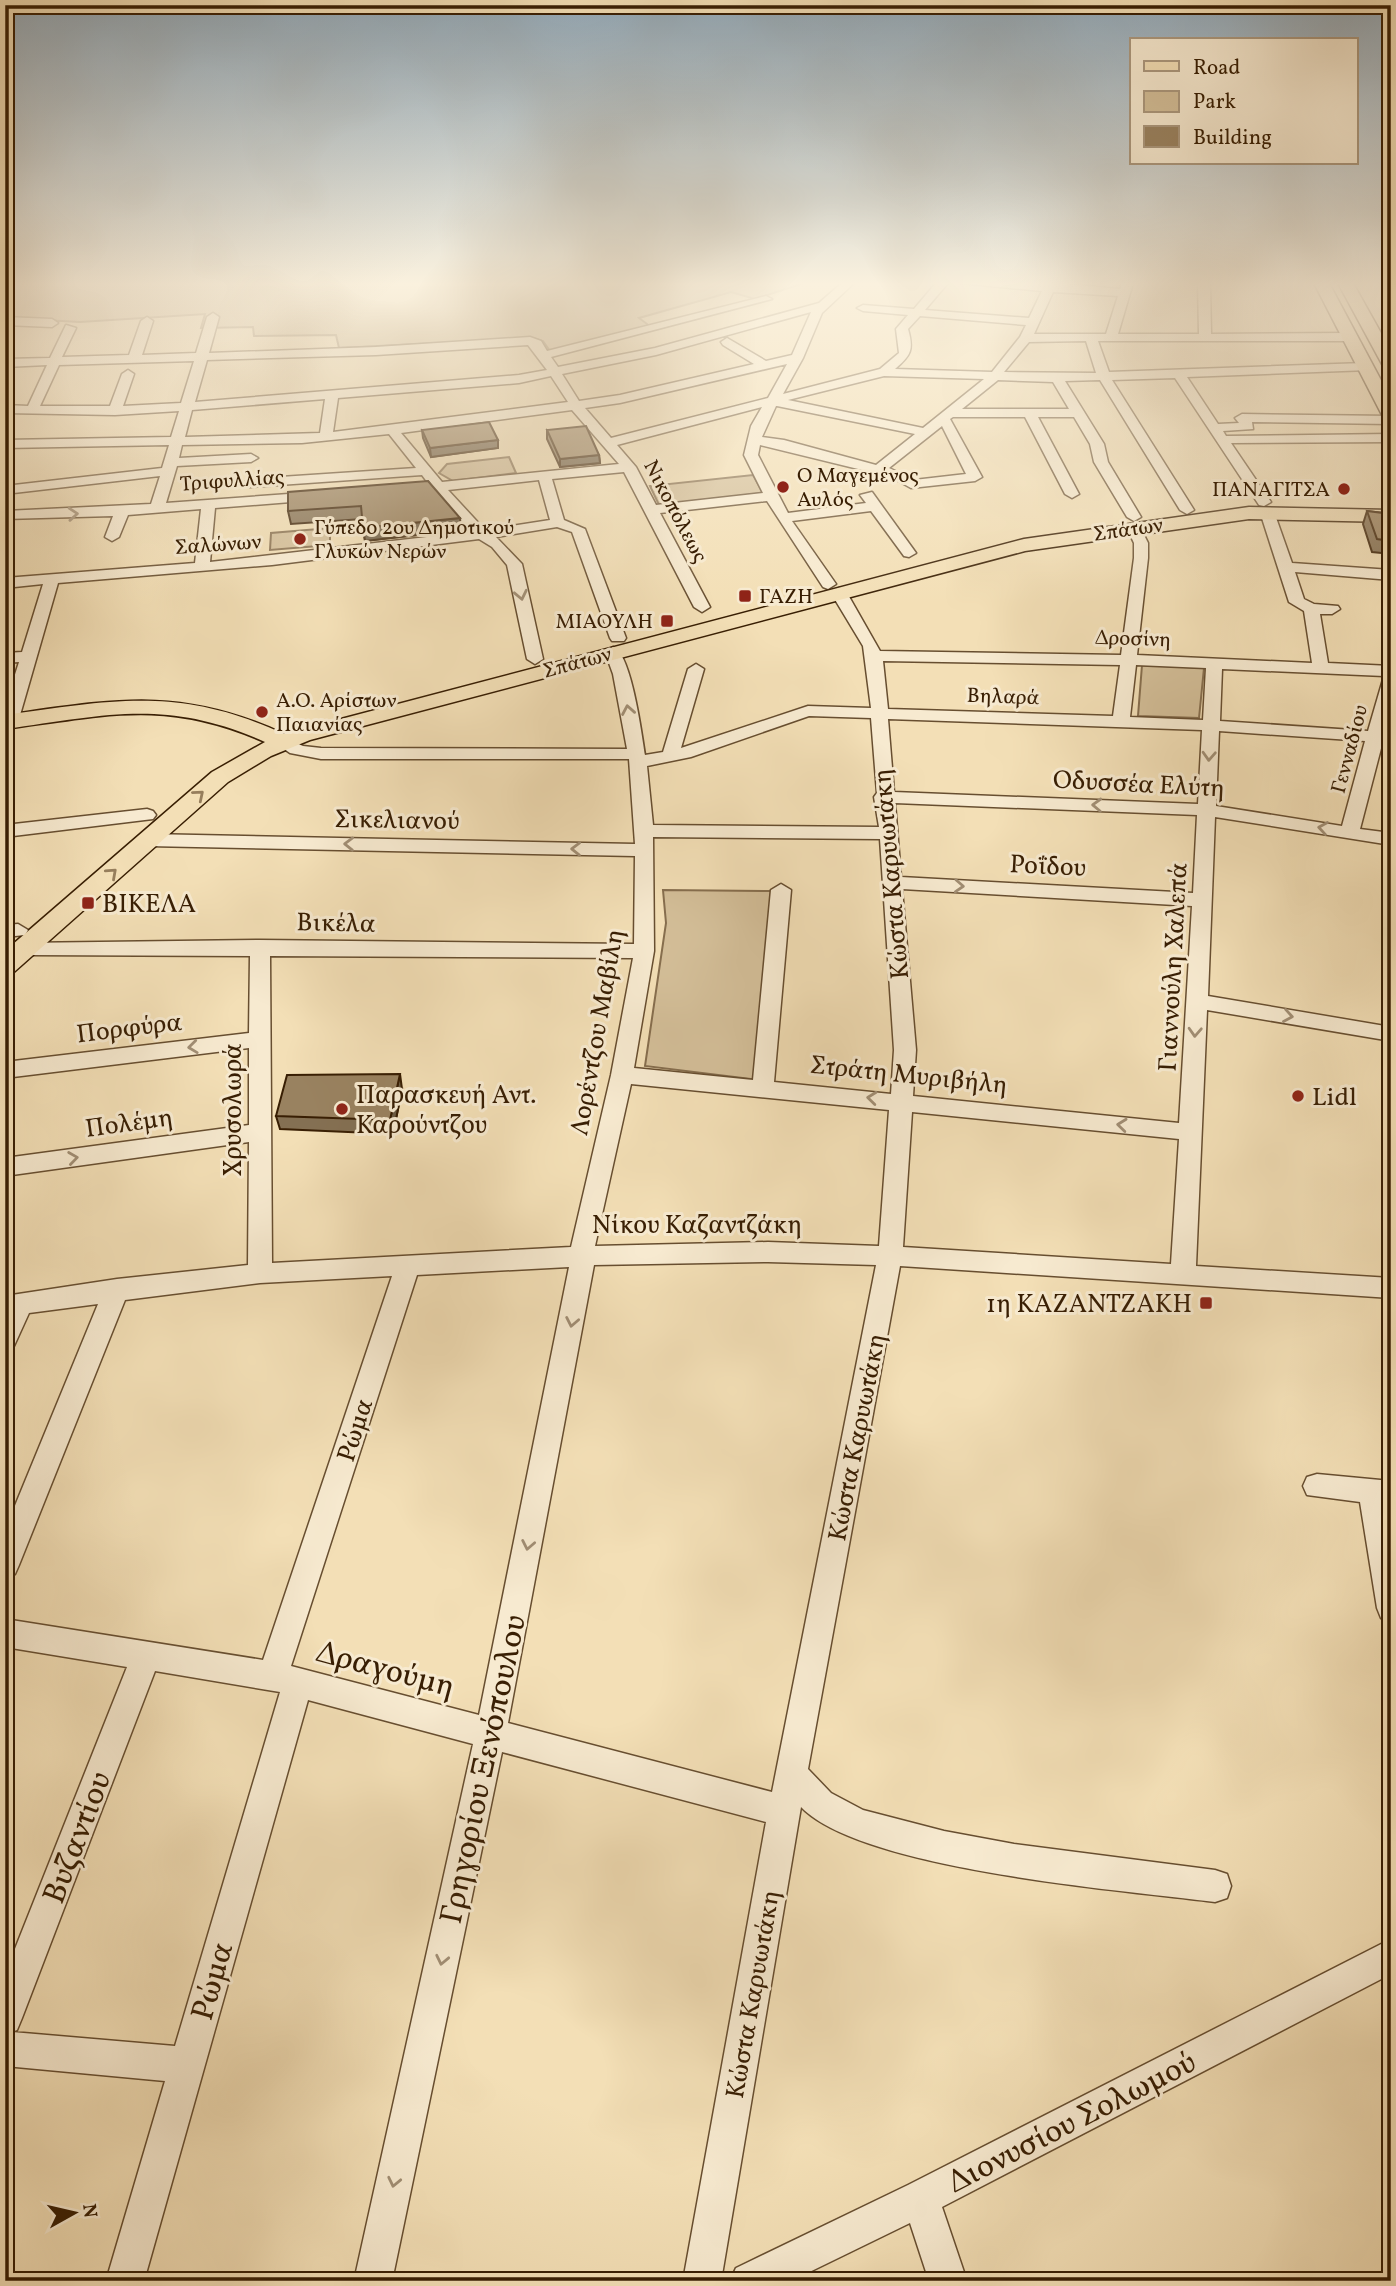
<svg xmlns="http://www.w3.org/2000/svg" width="1396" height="2286" viewBox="0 0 1396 2286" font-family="Vollkorn,serif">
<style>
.green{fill:#d3be98;stroke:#866e4e;stroke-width:2}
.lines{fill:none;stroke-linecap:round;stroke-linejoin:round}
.minor-casing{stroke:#674e30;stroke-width:3}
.major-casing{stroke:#381e03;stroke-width:3}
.minor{fill:#f7ead0;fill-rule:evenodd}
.major{fill:#f3dfb6;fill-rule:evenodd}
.wall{fill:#847053;stroke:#381e03;stroke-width:2}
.shaded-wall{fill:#6b5b43;stroke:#381e03;stroke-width:2}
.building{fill:#998260;stroke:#381e03;stroke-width:2}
.oneway{stroke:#a18e74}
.oneway2{stroke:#967e5c}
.poi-dot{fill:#8f2418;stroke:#f7ead0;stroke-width:2.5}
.labels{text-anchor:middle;stroke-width:6;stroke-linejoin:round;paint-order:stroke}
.far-poi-label{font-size:21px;fill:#381e03;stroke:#f7ead0;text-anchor:start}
.far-street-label{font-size:21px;fill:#381e03;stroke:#f7ead0}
.street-label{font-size:26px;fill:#381e03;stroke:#f7ead0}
.poi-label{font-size:26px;fill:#381e03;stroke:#f7ead0;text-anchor:start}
.near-street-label{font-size:32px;fill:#381e03;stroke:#f7ead0}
</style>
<rect width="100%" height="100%" fill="#f3dfb6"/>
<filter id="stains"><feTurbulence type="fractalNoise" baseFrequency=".00286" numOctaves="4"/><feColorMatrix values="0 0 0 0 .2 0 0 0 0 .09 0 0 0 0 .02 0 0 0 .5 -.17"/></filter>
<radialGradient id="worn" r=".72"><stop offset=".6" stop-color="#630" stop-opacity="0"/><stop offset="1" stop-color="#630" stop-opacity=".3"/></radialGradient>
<g class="green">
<polygon points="5,283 804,283 755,299 731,292 639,318 651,327 550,351 543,341 533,338 339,348 336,335 254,336 253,327 201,328 205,314 80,322 5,318"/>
<polygon points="509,457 516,473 453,481 439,473 447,464"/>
<polygon points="753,475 763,493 659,505 650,486"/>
<polygon points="330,528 330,545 270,550 271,533"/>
<polygon points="1142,665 1204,668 1199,718 1138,716"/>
<polygon points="663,890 771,891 759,1080 645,1066 666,923"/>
</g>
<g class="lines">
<g class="minor-casing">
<g id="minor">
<path d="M842,283H854L822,313L803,358L783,394L880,369L899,353L896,329L908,315L863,311L857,308L863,305L914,309L936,283H948L925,310L1029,318L1042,291L959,283H1056L1120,289L1122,283H1133L1118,334H1199L1198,283H1210L1211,334L1350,333L1356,337L1350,341H1098L1109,372L1365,363L1369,364V370L1187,377L1218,424L1239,423L1235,418L1242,414L1391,416V424L1252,422L1253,429L1223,431L1226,436L1391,434V442L1231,443L1271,502L1264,506L1259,505L1175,378L1112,380L1194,510L1187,514L1180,510L1100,380L1065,381L1104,444L1108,462L1141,517L1134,521L1127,517L1094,462L1090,444L1074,417H1038L1079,494L1072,498L1065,494L1025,417H953L950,419L982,477L975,481L911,488L891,477L760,445L758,455L788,513L866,503L860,495L872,492L916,553L909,557L904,556L871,511L792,521L836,584L828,589L823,587L767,501L660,513L710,607L702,612L694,607L624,472L552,479L564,520L585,529L626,638L624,641H612L610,638L572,532L557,527L496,537L522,564L543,659L535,664L527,659L507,565L492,547L479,539L272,565L58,583L18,722L15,726H5V706L19,662L5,663V653L22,652L43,584L5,588V578L195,563L201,509L128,515L119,537L112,541L105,537L113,516L5,519V511L151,504L160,476L5,494V486L162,468L169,445L5,448V440L171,437L179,411L115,415L5,413V405L28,406L47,365L5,367V359L50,358L66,325L76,328L62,357L129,355L141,321L147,317L153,321L142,355L196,353L207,317L213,313L219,317L209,353L376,347L530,337L541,341L547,351L766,296L772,299L551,357L558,367L655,348L819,303ZM1053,292L1118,296L1106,334H1034ZM811,312L792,355L766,361L727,338L721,342L723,345L754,364L620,395L579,401L562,374L656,355ZM920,316L1026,325L1020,337L992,372L895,369C911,355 914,350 908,329ZM1086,341L1096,373L1004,372L1029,342ZM528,345L547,370L519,375L195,402L207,360L376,355ZM194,361L181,403L123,406L134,374L128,370L122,374L110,406H40L59,365ZM787,364L768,398L611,438L585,408L620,403ZM551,376L568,402L333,432L338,398L519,383ZM884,376L984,379L923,428L788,400ZM998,380L1053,382L1069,409H962ZM325,399L320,433L185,437L192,410ZM776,406H777L915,434L876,465L784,440L762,437ZM762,407L751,426L744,455L763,493L656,505L636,467L617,445ZM572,410L619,464L442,482L401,433ZM942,426L966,474L914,480L889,468ZM389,434L416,468L250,479L243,483L250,487L422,475L428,483L403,486L396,490L403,494L435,491L470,532L210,562L215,508L316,500L323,496L316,492L166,503L177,466L251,462L258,458L251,454L179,458L182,445L302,443ZM539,480L550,520L485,530L448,490Z"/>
<polygon points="5,317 52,319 58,323 52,327 5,325"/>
<path d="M1267,508L1274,512L1292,563L1391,570V580L1295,572L1304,599L1314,604L1338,606L1340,609L1332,614H1320L1328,663L1391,666V710L1360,829L1391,833V845L1215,817L1208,996L1391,1027V1041L1207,1010L1196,1266L1391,1278V1298L900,1266L808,1769L831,1793L863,1810L944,1831L1014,1844L1215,1870L1227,1874L1231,1886L1227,1898L1215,1902C1122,1890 862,1870 801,1807L721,2281H683L766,1822L502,1752L392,2281H354L473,1744L308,1700L144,2281H106L165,2081L5,2066V1974L127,1667L5,1647V1619L263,1660L392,1276L260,1283L125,1300L19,1565L15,1574L5,1578V1530L98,1304L29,1313L14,1346L5,1349V1296L117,1279L248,1265L249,1142L5,1176V1158L249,1125V1048L5,1078V1062L249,1033L250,956L28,955L21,953L18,948L21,943L260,940L634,944L635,856L148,846L139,840L148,834L635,844L629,759H321L290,753L274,742L283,737L303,746L321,748L627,749L613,674L605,652L613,647C631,652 642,736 645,755L663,752L688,669L696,664L704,669L681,748L808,706L871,708L863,646L831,593L839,588L847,593L880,651L1121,655L1134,558V543L1127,528L1134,524L1139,525L1148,543V558L1137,655L1312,663L1304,611L1289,602L1260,512ZM883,661L1120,665L1113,716L888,709ZM1136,665L1206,668L1203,720L1130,717ZM1222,669L1384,676L1368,731L1220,721ZM809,716L871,718L877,793L874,797L879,827L653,825L647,766L691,757ZM888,719L1202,730L1198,804L894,792ZM1219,731L1365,741L1342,826L1216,806ZM895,803L1197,815L1193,893L901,877ZM653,837L880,839L894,1050L891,1094L774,1082L791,890L781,884L771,890L753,1080L634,1068L654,951ZM902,889L1192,906L1179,1123L913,1096L916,1050ZM270,956L633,958L611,1075L571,1247L272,1263ZM631,1084L889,1110L879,1246L768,1242L595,1246ZM912,1112L1179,1139L1171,1264L903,1247ZM768,1262L876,1265L772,1792L508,1723L594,1265ZM569,1267L479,1715L291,1666L417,1275ZM155,1671L280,1692L175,2046L12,2032L17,2030L22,2018Z"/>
<polygon points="147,809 153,811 156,815 153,819 5,837 5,825"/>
<polygon points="18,924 28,930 25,935 5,937 5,925"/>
<polygon points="1317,1474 1391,1481 1391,1505 1388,1505 1391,1622 1381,1618 1377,1608 1360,1502 1307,1495 1303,1486 1307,1477"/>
<polygon points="1391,1939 1391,1974 942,2207 967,2281 929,2281 910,2223 791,2281 730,2281 736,2268 908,2185"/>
</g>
</g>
<g class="major-casing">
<g id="major">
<polygon points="1314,283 1329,283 1391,399 1391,420 1382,415"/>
<polygon points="1338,283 1353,283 1391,351 1391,371 1383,366"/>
<path d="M1249,507L1391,510V522L1249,519L1025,551L310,740L271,756L228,782L14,972L5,975V951L212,772L265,742C167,698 107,715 5,729V715C114,700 180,686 284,734L1024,539Z"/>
</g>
</g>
<use href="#minor" class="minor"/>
<use href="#major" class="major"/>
</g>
<g class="wall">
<polygon points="422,430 498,440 498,448 431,457 423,438"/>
<polygon points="547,430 599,455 600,463 560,467 547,439"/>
<polygon points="428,481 461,530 365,541 362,519 291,524 288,511"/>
<polygon points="1367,511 1391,514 1391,554 1372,552 1363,524"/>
<polygon points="402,1089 393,1134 280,1129 276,1116"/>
</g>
<g class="shaded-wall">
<polygon points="498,440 498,448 431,457 430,448"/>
<polygon points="599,455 600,463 560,467 560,459"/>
<polygon points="460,518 461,530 365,541 363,528"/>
<polygon points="400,1074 402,1089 393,1134 390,1120"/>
</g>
<g class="building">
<polygon points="489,422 498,440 430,448 422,430"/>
<polygon points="586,426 599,455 560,459 547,430"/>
<polygon points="428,481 460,518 363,528 361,506 288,511 288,492"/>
<polygon points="1367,511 1391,514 1391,541 1377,539"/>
<polygon points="400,1074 390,1120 276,1116 287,1075"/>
</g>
<defs><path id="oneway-chevron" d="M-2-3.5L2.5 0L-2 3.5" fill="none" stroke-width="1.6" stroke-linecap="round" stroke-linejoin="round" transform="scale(1.75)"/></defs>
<g class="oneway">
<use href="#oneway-chevron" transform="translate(73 514) rotate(-4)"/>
<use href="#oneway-chevron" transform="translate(521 595) rotate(78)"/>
<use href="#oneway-chevron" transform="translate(628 710) rotate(-100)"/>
<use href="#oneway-chevron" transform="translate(1209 756) rotate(93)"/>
<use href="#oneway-chevron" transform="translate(1097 805) rotate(-178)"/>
<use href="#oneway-chevron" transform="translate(1323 828) rotate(-171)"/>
<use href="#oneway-chevron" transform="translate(349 844) rotate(-179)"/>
<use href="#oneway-chevron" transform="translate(576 849) rotate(-179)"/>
<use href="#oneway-chevron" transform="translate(959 886) rotate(3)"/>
<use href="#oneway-chevron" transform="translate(1288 1016) rotate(10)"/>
<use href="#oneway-chevron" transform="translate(1195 1032) rotate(93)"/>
<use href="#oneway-chevron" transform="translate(193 1047) rotate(173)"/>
<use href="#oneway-chevron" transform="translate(872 1098) rotate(-174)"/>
<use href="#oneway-chevron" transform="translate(1122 1125) rotate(-174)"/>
<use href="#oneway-chevron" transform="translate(73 1158) rotate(-8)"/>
<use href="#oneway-chevron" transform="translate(572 1322) rotate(101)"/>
<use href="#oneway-chevron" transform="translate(528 1545) rotate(101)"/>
<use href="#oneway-chevron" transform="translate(442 1960) rotate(102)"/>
<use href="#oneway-chevron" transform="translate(394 2182) rotate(102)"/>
</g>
<g class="oneway2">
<use href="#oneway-chevron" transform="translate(199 795) rotate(-40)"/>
<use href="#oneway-chevron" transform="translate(112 873) rotate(-42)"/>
</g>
<linearGradient id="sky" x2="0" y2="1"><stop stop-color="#93abbc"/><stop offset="0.47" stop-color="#faf1de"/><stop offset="1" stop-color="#faf1de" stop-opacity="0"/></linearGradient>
<rect width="1396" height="604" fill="url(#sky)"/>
<g class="poi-dot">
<circle cx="783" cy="487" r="7"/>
<circle cx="1344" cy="489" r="7"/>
<circle cx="300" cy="539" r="7"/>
<rect x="738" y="589" width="14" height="14" rx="3.5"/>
<rect x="660" y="614" width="14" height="14" rx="3.5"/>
<circle cx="262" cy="712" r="7"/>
<rect x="81" y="896" width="14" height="14" rx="3.5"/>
<circle cx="1298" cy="1096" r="7"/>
<circle cx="342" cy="1109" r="7"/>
<rect x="1199" y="1296" width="14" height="14" rx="3.5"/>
</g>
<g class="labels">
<g class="far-poi-label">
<text x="797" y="482">Ο Μαγεμένος<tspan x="797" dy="24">Αυλός</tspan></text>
<text x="1330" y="496" text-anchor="end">ΠΑΝΑΓΙΤΣΑ</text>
<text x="314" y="534">Γύπεδο 2ου Δημοτικού<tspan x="314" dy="24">Γλυκών Νερών</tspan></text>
<text x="759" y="603">ΓΑΖΗ</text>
<text x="653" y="628" text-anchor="end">ΜΙΑΟΥΛΗ</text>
<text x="276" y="707">Α.Ο. Αρίστων<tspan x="276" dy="24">Παιανίας</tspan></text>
</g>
<g class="far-street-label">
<text transform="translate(232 480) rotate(-4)" y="7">Τριφυλλίας</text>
<text transform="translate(676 511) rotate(62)" y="7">Νικοπόλεως</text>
<text transform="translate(1128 529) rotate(-8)" y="7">Σπάτων</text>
<text transform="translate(218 544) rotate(-4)" y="7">Σαλώνων</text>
<text transform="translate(1133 638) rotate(2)" y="7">Δροσίνη</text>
<text transform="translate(577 662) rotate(-15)" y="7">Σπάτων</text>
<text transform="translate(1003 696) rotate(2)" y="7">Βηλαρά</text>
<text transform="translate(1349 749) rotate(-75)" y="7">Γενναδίου</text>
</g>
<g class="street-label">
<text transform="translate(1139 783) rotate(3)" y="9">Οδυσσέα Ελύτη</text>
<text transform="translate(397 819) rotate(1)" y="9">Σικελιανού</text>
<text transform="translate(1048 865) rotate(3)" y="9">Ροΐδου</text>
<text transform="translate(890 874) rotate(-95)" y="9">Κώστα Καρυωτάκη</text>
<text transform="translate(336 922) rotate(1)" y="9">Βικέλα</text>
<text transform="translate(1172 967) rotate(-87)" y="9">Γιαννούλη Χαλεπά</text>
<text transform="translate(129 1027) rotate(-7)" y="9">Πορφύρα</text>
<text transform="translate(596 1032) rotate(-80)" y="9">Λορέντζου Μαβίλη</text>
<text transform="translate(909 1074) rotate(6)" y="9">Στράτη Μυριβήλη</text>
<text transform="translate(232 1110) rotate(-90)" y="9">Χρυσολωρά</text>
<text transform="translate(129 1122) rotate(-8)" y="9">Πολέμη</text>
<text x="697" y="1233">Νίκου Καζαντζάκη</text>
<text transform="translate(354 1430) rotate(-72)" y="9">Ρώμα</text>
<text transform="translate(856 1437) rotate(-79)" y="9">Κώστα Καρυωτάκη</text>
<text transform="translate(752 1994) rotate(-80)" y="9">Κώστα Καρυωτάκη</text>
</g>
<g class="poi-label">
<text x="102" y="912">ΒΙΚΕΛΑ</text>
<text x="356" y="1103">Παρασκευή Αντ.<tspan x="356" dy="30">Καρούντζου</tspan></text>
<text x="1312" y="1105">Lidl</text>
<text x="1192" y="1312" text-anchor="end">1η ΚΑΖΑΝΤΖΑΚΗ</text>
</g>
<g class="near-street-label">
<text transform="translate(386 1668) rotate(15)" y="11">Δραγούμη</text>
<text transform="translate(482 1769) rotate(-78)" y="11">Γρηγορίου Ξενόπουλου</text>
<text transform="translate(76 1837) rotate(-69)" y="11">Βυζαντίου</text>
<text transform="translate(211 1981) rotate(-74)" y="11">Ρώμα</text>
<text transform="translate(1071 2121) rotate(-27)" y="11">Διονυσίου Σολωμού</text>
</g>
</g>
<rect width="1396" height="2286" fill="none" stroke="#f3dfb6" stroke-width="28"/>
<rect x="7" y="7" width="1382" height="2272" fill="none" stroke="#381e03" stroke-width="3.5"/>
<rect x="14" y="14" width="1368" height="2258" fill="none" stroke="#381e03" stroke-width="2"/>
<rect x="1130" y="38" width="228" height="126" fill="#f7ead0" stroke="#ab987e" stroke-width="2"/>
<rect x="1144" y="61" width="35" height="10" fill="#f3dfb6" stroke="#ab987e" stroke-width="2"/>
<text x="1193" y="74" font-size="21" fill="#381e03">Road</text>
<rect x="1144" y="91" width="35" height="21" fill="#d3be98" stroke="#ab987e" stroke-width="2"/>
<text x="1193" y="108" font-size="21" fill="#381e03">Park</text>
<rect x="1144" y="126" width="35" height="21" fill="#998260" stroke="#ab987e" stroke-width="2"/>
<text x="1193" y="144" font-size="21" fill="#381e03">Building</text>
<g transform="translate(74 2213) rotate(82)" stroke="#f7ead0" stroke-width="5" paint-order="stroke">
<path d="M0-5L12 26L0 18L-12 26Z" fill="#381e03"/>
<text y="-10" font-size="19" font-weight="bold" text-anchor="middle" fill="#381e03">N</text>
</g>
<rect width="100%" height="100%" filter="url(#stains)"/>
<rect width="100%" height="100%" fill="url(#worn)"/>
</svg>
